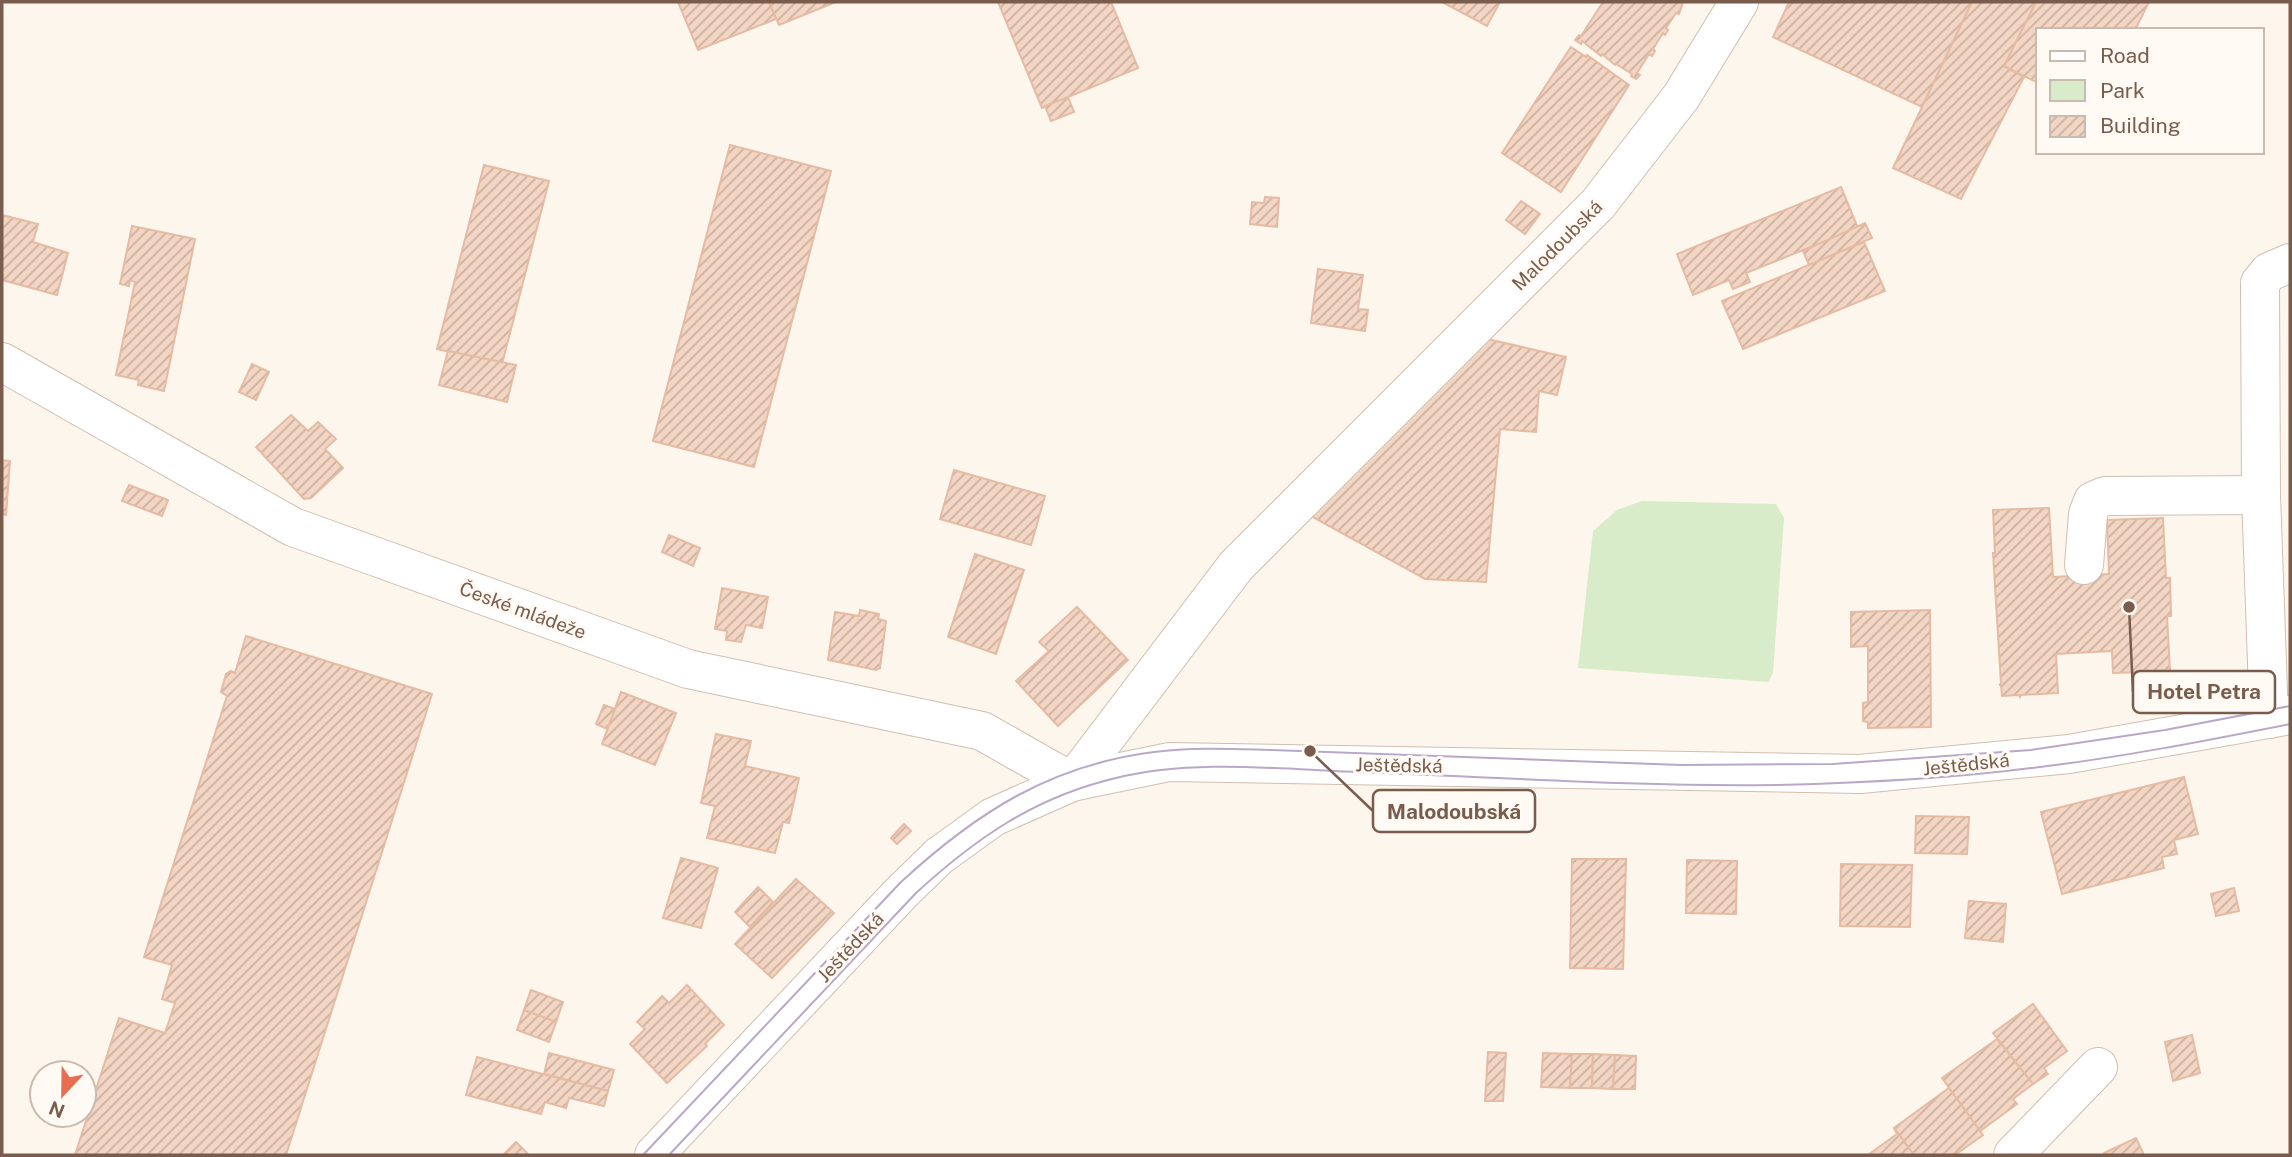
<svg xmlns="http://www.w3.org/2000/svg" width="2292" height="1157" viewBox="0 0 2292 1157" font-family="'Public Sans',sans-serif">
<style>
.green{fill:#d8ecc9}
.building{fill:url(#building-hatch);stroke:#e6bba3;stroke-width:2}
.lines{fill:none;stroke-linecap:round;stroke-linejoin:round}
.minor-casing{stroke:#d1beb0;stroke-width:40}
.minor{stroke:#fff;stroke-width:38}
.tram{stroke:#b9a8c9;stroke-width:2}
.labels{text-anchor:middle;stroke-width:6;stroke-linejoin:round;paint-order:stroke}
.street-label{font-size:19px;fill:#7a5c4d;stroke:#fffaf3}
.leader{fill:none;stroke:#7a5c4d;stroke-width:2.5}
.callout-dot{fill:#7a5c4d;stroke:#fffaf3;stroke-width:2.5}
.callout{fill:#fffaf3;stroke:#7a5c4d;stroke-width:2.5}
.callout-label{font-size:21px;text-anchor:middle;font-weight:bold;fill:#7a5c4d}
</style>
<defs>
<pattern id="building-hatch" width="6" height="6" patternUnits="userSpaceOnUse" patternTransform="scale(1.75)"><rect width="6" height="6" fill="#f3d5c3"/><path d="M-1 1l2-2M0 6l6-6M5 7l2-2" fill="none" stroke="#cab0a1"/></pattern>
</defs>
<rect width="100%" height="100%" fill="#fdf6ec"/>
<polygon class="green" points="1642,501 1776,504 1784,518 1773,673 1768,682 1578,668 1593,531 1617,510"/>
<g class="building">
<polygon points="678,2 769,2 776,19 698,50"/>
<polygon points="769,2 836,2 779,25"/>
<polygon points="998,2 1111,2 1138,68 1042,108"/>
<polygon points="1442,2 1500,2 1487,26"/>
<polygon points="1603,2 1683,2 1679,14 1676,13 1666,28 1668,30 1665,35 1663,33 1653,49 1655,51 1652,56 1649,54 1637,73 1640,75 1636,79 1631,76 1632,74 1616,64 1615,65 1602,54 1601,56 1582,41 1581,44 1575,40 1579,35 1581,36"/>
<polygon points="1789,2 1972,2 1922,107 1773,37"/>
<polygon points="1972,2 2036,2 2004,66 2024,77 1961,199 1893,168"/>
<polygon points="2036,2 2149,2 2135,30 2038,30 2038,83 2004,66"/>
<polygon points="1571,47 1586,57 1587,55 1629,85 1561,192 1502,153"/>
<polygon points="1068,97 1074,112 1051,121 1045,106"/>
<polygon points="730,145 831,171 754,467 653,441"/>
<polygon points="484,165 549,181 502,364 437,349"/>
<polygon points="1841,187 1858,228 1746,273 1750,282 1733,289 1729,280 1693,295 1677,254"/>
<polygon points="1265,197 1279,198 1277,227 1250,224 1252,202 1264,203"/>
<polygon points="1521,201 1540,214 1525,234 1506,220"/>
<polygon points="2,215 38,224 33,242 68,253 57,295 2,280"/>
<polygon points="1865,223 1872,238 1809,265 1803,251"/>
<polygon points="132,226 195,239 164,391 138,385 139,380 116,375 135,282 130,280 129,286 120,284"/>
<polygon points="1864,242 1885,291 1743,349 1722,301"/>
<polygon points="1318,269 1363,275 1358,309 1368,310 1365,331 1311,323"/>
<polygon points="1487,339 1566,357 1557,395 1539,391 1536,432 1500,429 1486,582 1425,579 1311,516"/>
<polygon points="448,351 516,365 507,402 439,385"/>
<polygon points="252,364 269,372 256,400 239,392"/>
<polygon points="291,415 308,431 318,422 336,439 325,449 343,468 311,498 304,499 256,447"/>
<polygon points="2,460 10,461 6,515 2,514"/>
<polygon points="954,470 1045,496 1031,545 940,519"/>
<polygon points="129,485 168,500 162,516 122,501"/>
<polygon points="2049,508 2053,577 2109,574 2107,520 2163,518 2166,578 2170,578 2171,616 2167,616 2170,670 2142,672 2142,674 2141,672 2113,673 2112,651 2056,654 2058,693 2021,695 2020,697 2019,695 2002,696 2001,685 1999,685 2001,684 1993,553 1995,553 1993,510"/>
<polygon points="669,535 700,548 693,566 662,552"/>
<polygon points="975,554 1024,570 996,654 948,637"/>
<polygon points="722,588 768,597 762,628 746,625 741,642 726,640 727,631 715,629"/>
<polygon points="1077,607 1128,660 1058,726 1016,681 1049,651 1039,642"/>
<polygon points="860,610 879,614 878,619 886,621 880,668 876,670 828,660 835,612 859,616"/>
<polygon points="1930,610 1931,727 1868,728 1868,722 1863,721 1863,703 1868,702 1868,646 1851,647 1851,612"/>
<polygon points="246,636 432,694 286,1155 75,1155 119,1018 165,1033 175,1003 162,999 172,965 144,957 227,696 221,692 226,674 231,671 235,673"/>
<polygon points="621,692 676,713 655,765 602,744"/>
<polygon points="604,705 615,709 607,729 596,724"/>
<polygon points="716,734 751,741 745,766 799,778 789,823 783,822 775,853 707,838 715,806 701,803"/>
<polygon points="2184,777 2198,834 2174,840 2177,854 2162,857 2164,868 2062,894 2041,812"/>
<polygon points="1916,816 1969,817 1967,854 1915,853"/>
<polygon points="904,824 911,831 897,844 891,838"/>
<polygon points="681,858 718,868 701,928 663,918"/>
<polygon points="1572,859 1626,859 1623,969 1570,968"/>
<polygon points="1687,860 1737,861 1736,914 1686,913"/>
<polygon points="1841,864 1912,865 1910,927 1840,926"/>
<polygon points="796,879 834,913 772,978 735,944"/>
<polygon points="758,887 773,902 750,927 735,912"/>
<polygon points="2234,888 2239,911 2216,916 2211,894"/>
<polygon points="1969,901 2006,904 2003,942 1965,938"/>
<polygon points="687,985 724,1025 705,1044 707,1046 667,1083 630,1044 645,1029 637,1022 662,996 669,1003"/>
<polygon points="531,990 563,1002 556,1022 524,1010"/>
<polygon points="2033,1004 2067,1051 2044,1068 2048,1074 2033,1084 1993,1033"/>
<polygon points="524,1010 556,1022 549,1042 517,1030"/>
<polygon points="2192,1035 2200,1073 2173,1081 2165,1042"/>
<polygon points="1997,1039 2033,1084 2013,1099 2017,1104 1980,1131 1942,1078"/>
<polygon points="1488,1052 1506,1053 1503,1101 1485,1101"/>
<polygon points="549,1053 614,1070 608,1091 544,1074"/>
<polygon points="1543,1053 1572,1054 1570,1088 1541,1087"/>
<polygon points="1572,1054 1593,1054 1592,1088 1570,1088"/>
<polygon points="1593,1054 1615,1055 1613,1089 1592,1088"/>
<polygon points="1615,1055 1636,1056 1635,1089 1613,1089"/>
<polygon points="477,1057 608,1091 604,1106 569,1098 566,1108 545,1102 541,1114 466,1095"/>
<polygon points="1949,1088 1983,1135 1955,1155 1914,1155 1894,1128"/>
<polygon points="1894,1128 1914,1155 1868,1155 1897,1134"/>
<polygon points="2136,1138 2144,1155 2105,1155 2104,1153"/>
<polygon points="516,1142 529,1155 503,1155"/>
</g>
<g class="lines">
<g class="minor-casing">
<g id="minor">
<polyline points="2,362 293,527 688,669 982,731 1072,782"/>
<polyline points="2084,565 2088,514 2093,501 2105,496 2261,495"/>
<polyline points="2269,719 2261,495 2260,283 2269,272 2290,263"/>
<polyline points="1072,782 1236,566 1598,204 1681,97 1739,2"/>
<polyline points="654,1155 901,893 939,856 993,817 1072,782 1169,762 1860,774 2069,754 2290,715"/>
<polyline points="2013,1155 2098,1067"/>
</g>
</g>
<use href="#minor" class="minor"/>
<g class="tram">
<path d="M643,1155L901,882C976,813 1050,765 1154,752C1193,747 1233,749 1272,750L1681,765L1833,764L2031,750L2165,730L2290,706"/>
<path d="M669,1155L916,893C976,838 1035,797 1116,778C1193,759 1278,769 1357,772C1496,777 1636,787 1776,785C1861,783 1946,779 2031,768C2118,758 2204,741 2290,724"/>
</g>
</g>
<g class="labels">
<g class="street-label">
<text transform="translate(1557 245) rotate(-45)" y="7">Malodoubská</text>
<text transform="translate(523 610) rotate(20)" y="7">České mládeže</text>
<text transform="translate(1966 764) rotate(-6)" y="7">Ještědská</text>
<text transform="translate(1399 765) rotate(1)" y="7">Ještědská</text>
<text transform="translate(850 947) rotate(-47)" y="7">Ještědská</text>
</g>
</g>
<path class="leader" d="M2129 607L2133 692M1310 751L1373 811"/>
<g class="callout-dot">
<circle cx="2129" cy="607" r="7"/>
<circle cx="1310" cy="751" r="7"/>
</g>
<g class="callout">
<rect x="2133" y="671" width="142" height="42" rx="7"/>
<rect x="1373" y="790" width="162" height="42" rx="7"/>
</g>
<g class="callout-label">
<text x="2204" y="699">Hotel Petra</text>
<text x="1454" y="819">Malodoubská</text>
</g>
<rect width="2292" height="1157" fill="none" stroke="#7a5c4d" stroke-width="7"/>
<rect x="2036" y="28" width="228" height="126" fill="#fffaf3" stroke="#cabbb1" stroke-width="2"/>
<rect x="2050" y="51" width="35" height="10" fill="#ffffff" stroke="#cabbb1" stroke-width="2"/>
<text x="2100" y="63" font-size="21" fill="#7a5c4d">Road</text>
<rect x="2050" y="80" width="35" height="21" fill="#d8ecc9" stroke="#cabbb1" stroke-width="2"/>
<text x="2100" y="98" font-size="21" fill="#7a5c4d">Park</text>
<rect x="2050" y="116" width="35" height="21" fill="url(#building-hatch)" stroke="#cabbb1" stroke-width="2"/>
<text x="2100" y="133" font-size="21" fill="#7a5c4d">Building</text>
<g transform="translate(63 1094) rotate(202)"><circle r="33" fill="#fffaf3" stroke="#cabbb1" stroke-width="2"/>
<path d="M0-5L12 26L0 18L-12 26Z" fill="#e76f51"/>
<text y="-10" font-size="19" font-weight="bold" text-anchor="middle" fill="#7a5c4d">N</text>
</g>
</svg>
